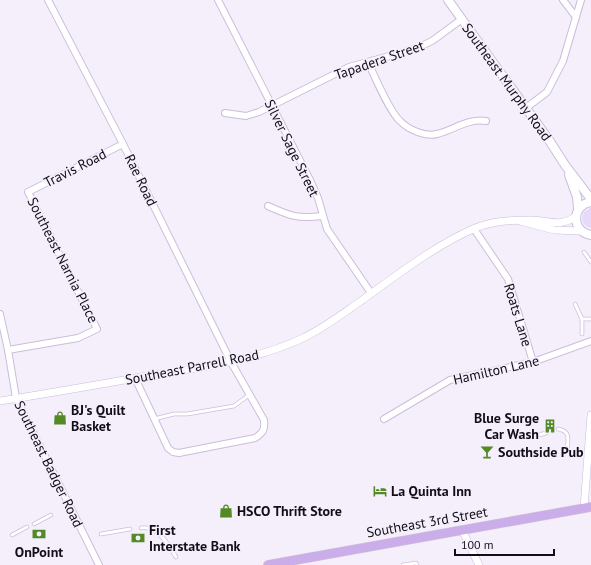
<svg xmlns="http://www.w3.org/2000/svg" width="591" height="565" viewBox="0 0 591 565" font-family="'PT Sans',sans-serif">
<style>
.green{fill:#e7daf8}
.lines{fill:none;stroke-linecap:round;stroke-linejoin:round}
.service-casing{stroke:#cbbddc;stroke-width:4.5}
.minor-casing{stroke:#cbbddc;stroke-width:8}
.tertiary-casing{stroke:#cbbddc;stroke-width:8}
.secondary-casing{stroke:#cbbddc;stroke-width:10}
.primary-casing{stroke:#d4d3d5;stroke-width:10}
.service{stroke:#fff;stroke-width:3}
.minor{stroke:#fff;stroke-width:6}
.tertiary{stroke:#fff;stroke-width:7}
.secondary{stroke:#fff;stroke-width:8}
.primary{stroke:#cbadea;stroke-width:9}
.labels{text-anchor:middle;stroke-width:3.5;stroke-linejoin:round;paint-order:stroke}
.street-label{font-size:14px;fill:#120d17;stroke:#f5effc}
.poi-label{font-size:14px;font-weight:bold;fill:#120d17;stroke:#f5effc;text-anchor:start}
</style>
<rect width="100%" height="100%" fill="#f5effc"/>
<path class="green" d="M590,208H591V228C583,226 580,220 584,212Z"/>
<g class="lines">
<g class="service-casing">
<g id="service">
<polyline points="584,252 591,262"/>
<polyline points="575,304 582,319 582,334"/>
<polyline points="582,319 591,319"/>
<polyline points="154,419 174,414 187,414 234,406 249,395"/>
<path d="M558,429C571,431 568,440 567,450"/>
<polyline points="539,435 546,433"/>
<polyline points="34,524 51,515"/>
<path d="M141,528C157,525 169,545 176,557"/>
<polyline points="101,534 130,529"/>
<polyline points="12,535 27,527"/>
<polyline points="403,565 416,563 417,565"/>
</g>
</g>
<g class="minor-casing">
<g id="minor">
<path d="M48,0L123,144L231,362L264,420C265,430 263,433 255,438L179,453L173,452L168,448L135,378"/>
<polyline points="218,0 309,178 318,198 327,229 371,293"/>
<polyline points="563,0 576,17"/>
<path d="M368,62C375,77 389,111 400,121C409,130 425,137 437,134C454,130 468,118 486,121"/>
<polyline points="526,108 547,92 563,61 581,0"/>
<polyline points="225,113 246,116 259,112 349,67 415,49 432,41 462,19"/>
<path d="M268,206C290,216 298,219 322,216"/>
<polyline points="474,229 508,279 533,362"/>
<polyline points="0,314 8,350 16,398 99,565"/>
<polyline points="8,350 78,338 97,329 28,192 123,144"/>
<polyline points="384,419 450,380 533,362 591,341"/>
</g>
</g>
<g class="tertiary-casing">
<g id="tertiary">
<polyline points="520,221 554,230 581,231"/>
<path d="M0,401C51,393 102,384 153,375C204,367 256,360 303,338C324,328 342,314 361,301C394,277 436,245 473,229C491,221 511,220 531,220C549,220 558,228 575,217"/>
<polyline points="584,508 591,415"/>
<polyline points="462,530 479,565"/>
</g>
</g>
<g class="secondary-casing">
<g id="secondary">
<polyline points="448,0 549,140 565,165 591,199"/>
<polyline points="569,175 577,197 578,208"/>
<path d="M591,202C571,205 571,232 591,235"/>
</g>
</g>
<g class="primary-casing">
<polyline id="primary" points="268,565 591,507"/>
</g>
<use href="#service" class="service"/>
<use href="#minor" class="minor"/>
<use href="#tertiary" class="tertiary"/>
<use href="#secondary" class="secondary"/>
<use href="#primary" class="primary"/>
</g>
<defs>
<g id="shop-bare" transform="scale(1.08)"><path d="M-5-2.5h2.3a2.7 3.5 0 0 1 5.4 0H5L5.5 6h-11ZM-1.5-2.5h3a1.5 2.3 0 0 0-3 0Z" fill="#538a25" stroke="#f5effc" stroke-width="2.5" paint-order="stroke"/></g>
<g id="building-bare" transform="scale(1.08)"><path d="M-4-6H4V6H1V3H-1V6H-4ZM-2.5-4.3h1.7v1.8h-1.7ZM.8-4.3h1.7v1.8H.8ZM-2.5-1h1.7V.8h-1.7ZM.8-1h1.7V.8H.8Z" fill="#538a25" stroke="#f5effc" stroke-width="2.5" paint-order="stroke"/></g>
<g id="bar-bare" transform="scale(1.08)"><path d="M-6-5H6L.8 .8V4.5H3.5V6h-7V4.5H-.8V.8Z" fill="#538a25" stroke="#f5effc" stroke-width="2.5" paint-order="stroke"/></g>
<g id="hotel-bare" transform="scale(1.08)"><path d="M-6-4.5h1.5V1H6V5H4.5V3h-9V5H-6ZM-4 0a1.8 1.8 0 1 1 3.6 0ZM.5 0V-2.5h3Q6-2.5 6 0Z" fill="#538a25" stroke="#f5effc" stroke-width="2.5" paint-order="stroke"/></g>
<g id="bank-bare" transform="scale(1.08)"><path d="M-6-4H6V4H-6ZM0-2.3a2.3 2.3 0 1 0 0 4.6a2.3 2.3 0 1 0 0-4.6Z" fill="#538a25" stroke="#f5effc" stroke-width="2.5" paint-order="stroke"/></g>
</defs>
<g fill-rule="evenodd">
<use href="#shop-bare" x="60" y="418"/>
<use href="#building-bare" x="550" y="426"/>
<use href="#bar-bare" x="487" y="452"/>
<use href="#hotel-bare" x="380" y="491"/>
<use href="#shop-bare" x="226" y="511"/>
<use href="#bank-bare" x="39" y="534"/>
<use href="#bank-bare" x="138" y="538"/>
</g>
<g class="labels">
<g class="street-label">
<text transform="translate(379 60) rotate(-19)" y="5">Tapadera Street</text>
<text transform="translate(507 82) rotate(54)" y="5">Southeast Murphy Road</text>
<text transform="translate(292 148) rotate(64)" y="5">Silver Sage Street</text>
<text transform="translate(75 168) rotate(-27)" y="5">Travis Road</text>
<text transform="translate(141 180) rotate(64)" y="5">Rae Road</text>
<text transform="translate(63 260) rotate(63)" y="5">Southeast Narnia Place</text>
<text transform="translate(518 315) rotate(73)" y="5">Roats Lane</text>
<text transform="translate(192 367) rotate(-11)" y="5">Southeast Parrell Road</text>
<text transform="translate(496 370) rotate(-13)" y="5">Hamilton Lane</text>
<text transform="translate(49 464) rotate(64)" y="5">Southeast Badger Road</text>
<text transform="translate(427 522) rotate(-10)" y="5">Southeast 3rd Street</text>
</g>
<g class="poi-label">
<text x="71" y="415">BJ's Quilt<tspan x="71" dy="16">Basket</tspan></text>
<text x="539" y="423" text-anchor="end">Blue Surge<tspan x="539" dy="16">Car Wash</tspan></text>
<text x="498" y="457">Southside Pub</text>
<text x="391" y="496">La Quinta Inn</text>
<text x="237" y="516">HSCO Thrift Store</text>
<text x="149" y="535">First<tspan x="149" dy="16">Interstate Bank</tspan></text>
<text x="39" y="557" text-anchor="middle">OnPoint</text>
</g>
</g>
<path d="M455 549v6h99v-6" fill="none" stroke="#120d17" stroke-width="2"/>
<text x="461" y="549" font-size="12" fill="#120d17" stroke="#f5effc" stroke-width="3" paint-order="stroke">100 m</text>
</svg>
